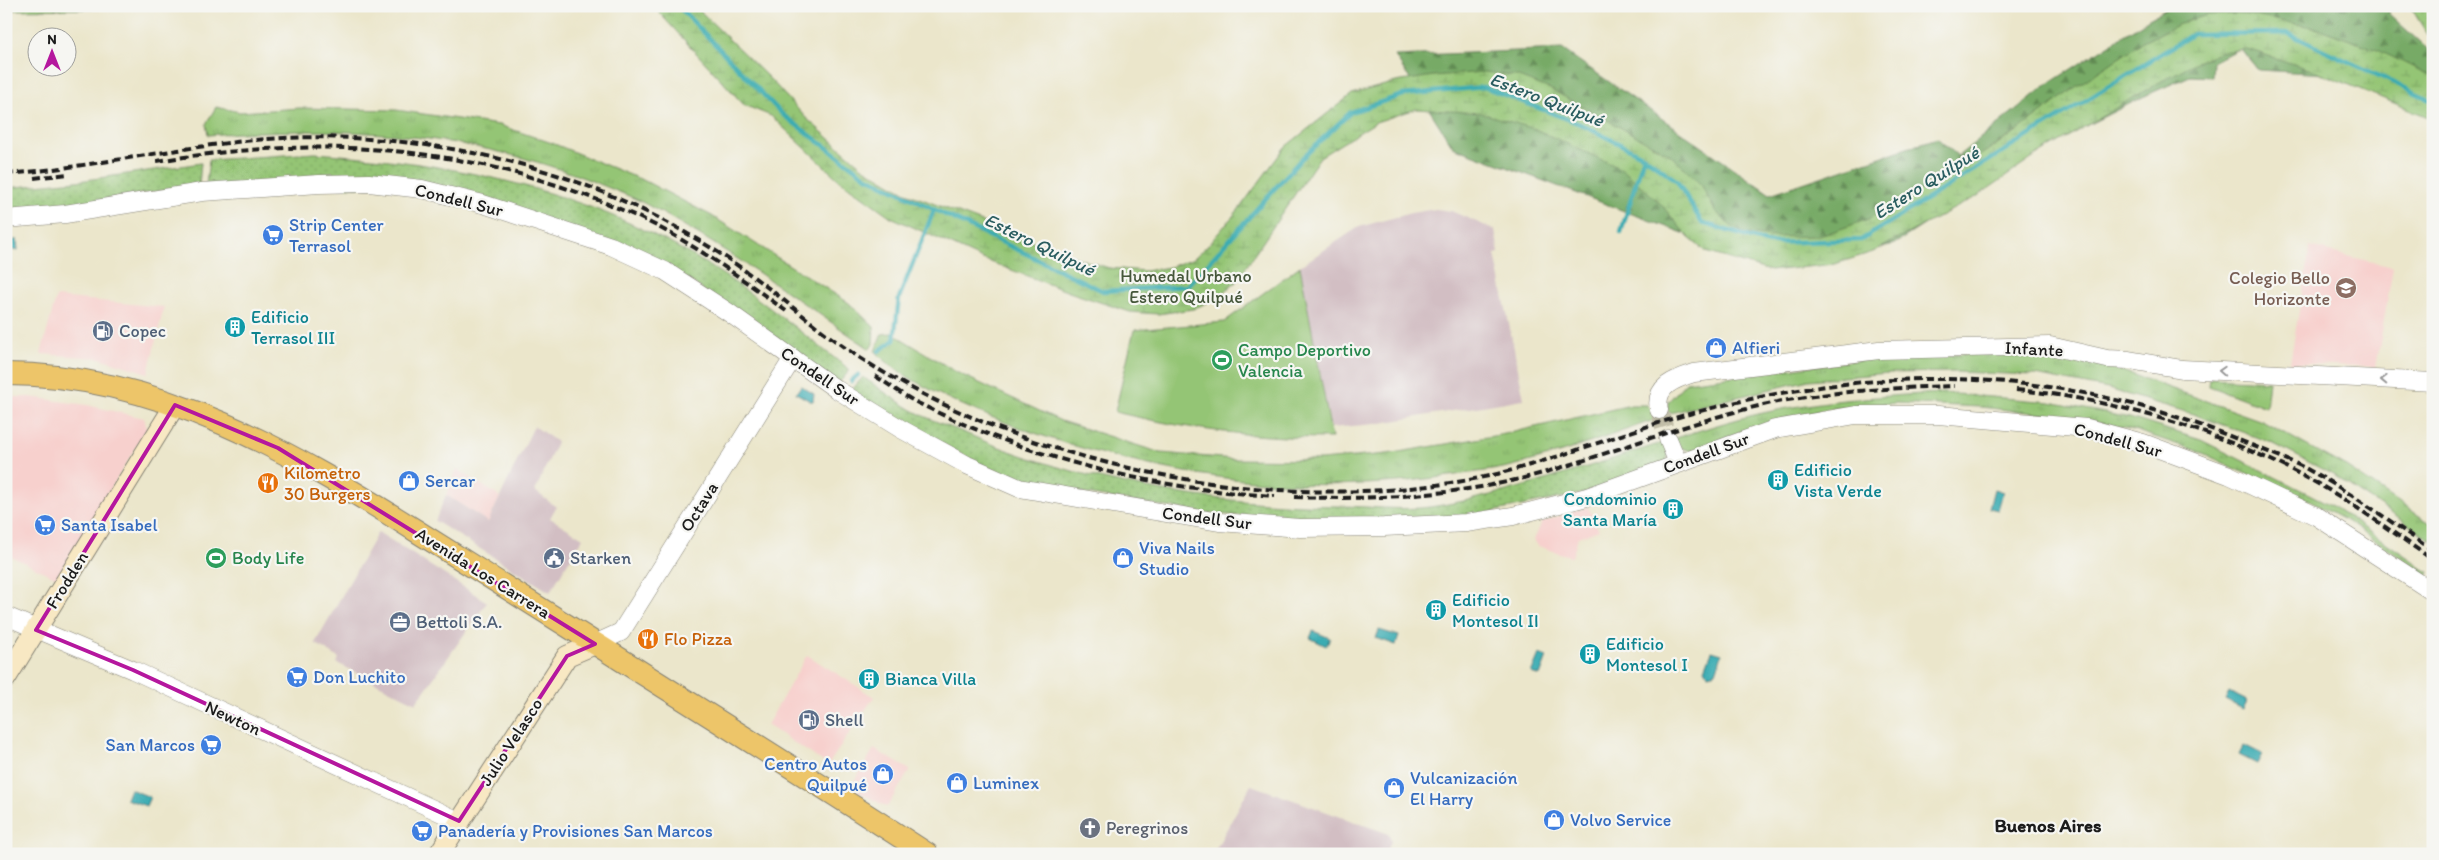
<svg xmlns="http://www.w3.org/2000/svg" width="2439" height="860" viewBox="0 0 2439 860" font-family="Itim,sans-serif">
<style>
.built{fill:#f7d0cd}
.industrial{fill:#d2bec3}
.grass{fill:url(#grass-tufts);stroke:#587048}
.forest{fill:url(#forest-firs);stroke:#4a6341}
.wetland{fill:url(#wetland-marsh);stroke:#587048}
.park{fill:url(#park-dots);stroke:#587048}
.pitch{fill:#94c575;stroke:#587048}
.water{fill:#3aacb2;stroke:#2b6467}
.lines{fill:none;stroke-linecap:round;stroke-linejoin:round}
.stream{stroke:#3aacb2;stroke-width:4.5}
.tertiary-tunnel{stroke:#c2bea8;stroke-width:18;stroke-dasharray:18 9;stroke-linecap:butt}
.tertiary-casing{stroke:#848174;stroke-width:19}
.secondary-casing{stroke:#848174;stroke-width:22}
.primary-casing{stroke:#848174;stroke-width:24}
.tertiary{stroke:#fff;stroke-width:18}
.secondary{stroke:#f8e8c3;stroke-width:20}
.primary{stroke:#edc569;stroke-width:22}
.rail{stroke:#1c1c1c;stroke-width:4;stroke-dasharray:8 4;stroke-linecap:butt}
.oneway{stroke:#999}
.marked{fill:none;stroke:#b5179e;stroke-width:4;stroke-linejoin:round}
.labels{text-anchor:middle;stroke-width:4.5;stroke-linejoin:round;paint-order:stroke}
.street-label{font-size:18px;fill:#1c1c1c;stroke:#f6f6f2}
.shop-label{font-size:18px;fill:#366cbe;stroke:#f6f6f2;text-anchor:start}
.park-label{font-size:18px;fill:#46573b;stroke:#f6f6f2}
.education-label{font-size:18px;fill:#785e54;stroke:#f6f6f2;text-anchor:end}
.culture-label{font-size:18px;fill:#0d838f;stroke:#f6f6f2;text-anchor:start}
.service-label{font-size:18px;fill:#4e5e75;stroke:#f6f6f2;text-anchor:start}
.leisure-label{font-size:18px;fill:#27864d;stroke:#f6f6f2;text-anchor:start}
.food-label{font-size:18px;fill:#c56008;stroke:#f6f6f2;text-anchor:start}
.worship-label{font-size:18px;fill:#5b616d;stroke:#f6f6f2;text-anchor:start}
.water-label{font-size:19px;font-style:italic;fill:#2a5d60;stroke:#f6f6f2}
.neighbourhood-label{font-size:19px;font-weight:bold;fill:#1c1c1c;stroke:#f6f6f2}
</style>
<defs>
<pattern id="grass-tufts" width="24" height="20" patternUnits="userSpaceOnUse" patternTransform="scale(1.25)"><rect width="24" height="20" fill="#94c575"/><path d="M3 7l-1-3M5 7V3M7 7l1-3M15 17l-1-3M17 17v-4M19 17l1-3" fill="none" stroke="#7fa965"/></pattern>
<pattern id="forest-firs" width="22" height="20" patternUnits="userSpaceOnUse" patternTransform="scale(1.25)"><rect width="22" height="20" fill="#7a6"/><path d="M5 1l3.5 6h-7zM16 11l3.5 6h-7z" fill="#618a53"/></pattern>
<pattern id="wetland-marsh" width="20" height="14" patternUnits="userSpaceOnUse" patternTransform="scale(1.25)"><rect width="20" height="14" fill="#94c575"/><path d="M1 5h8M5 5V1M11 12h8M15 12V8" fill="none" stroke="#7fa965"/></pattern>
<pattern id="park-dots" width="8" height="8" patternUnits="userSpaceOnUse" patternTransform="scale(1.25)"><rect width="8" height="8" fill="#94c575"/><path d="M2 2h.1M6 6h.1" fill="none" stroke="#7fa965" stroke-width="1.8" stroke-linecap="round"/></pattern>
</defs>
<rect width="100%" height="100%" fill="#f6f6f2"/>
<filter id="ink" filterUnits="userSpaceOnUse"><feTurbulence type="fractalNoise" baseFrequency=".02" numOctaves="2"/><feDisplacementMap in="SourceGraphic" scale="10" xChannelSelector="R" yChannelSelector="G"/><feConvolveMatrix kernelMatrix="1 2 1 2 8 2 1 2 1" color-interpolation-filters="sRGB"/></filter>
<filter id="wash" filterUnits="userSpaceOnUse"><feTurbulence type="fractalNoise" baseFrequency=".0096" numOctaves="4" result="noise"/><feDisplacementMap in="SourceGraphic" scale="20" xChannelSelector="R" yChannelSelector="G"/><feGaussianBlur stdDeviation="1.12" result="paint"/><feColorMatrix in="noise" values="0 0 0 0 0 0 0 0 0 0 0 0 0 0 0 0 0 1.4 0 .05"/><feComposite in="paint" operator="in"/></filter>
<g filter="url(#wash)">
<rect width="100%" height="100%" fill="#ebe6cb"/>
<g class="built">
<polygon points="2310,247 2393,267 2376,367 2290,363"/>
<polygon points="56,297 164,307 148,373 99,358 41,354"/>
<polygon points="6,397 30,397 87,405 144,418 147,429 57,578 6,554"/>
<polygon points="457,469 500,497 488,522 446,495"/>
<polygon points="1588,507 1599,530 1578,537 1572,557 1538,546 1534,540 1542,522"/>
<polygon points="807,655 874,697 828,765 767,725"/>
<polygon points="874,749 910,770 887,807 857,791 853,783"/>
</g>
<g class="industrial">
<polygon points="1436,209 1451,211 1495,230 1499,253 1495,254 1524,399 1375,424 1331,428 1300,266 1359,227 1411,213"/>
<polygon points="534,426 557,442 535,491 556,507 550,518 583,538 550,592 435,521 446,495 488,522"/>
<polygon points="378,532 487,602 416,703 337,663 339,658 315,643"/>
<polygon points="1251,785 1389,834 1391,841 1386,854 1213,854"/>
</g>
<g class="grass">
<path d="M216,107L240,112L300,108L396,110L499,125L552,143L645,181L712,216L849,303L874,327L873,344L870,349C795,298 722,244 642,202C627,195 612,189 597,183C470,132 343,125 208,135L206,124Z"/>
<path d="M892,333L958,373L1061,421L1161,453L1234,459L1321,460L1387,454L1505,434L1631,405H1647L1657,419C1608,436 1559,455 1508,467C1491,471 1473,472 1456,475C1308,498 1164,479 1023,429C981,414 905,384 875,351L882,334Z"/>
<polygon points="2047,353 2075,357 2125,372 2262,421 2346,467 2433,525 2433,541 2335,476 2272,443 2193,414 2108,389 2035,375 1955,372 1889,373 1809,380 1666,414 1668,402 1686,382 1891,356"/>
<polygon points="2210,378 2269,381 2266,407 2209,386"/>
<path d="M1944,393L2050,402L2130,418L2201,440L2329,504L2429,572L2427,576L2348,522L2300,496L2259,480L2203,453L2134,430L2072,417L1980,407L1896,403L1829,409L1789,417L1743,431L1691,451L1678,447L1672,439C1695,432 1719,424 1742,418C1808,401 1876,396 1944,393Z"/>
</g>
<polygon class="forest" points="2169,6 2390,6 2389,14 2433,54 2433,112 2324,74 2258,70 2240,48 2213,62 2212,77 2190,76 2149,94 2056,141 1891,246 1779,269 1453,147 1395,56 1562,49 1770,194 1937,138 1958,156 2045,86"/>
<g class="wetland">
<polygon points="6,6 102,6 92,9 6,10"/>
<polygon points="653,6 695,6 772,81 806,118 861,166 906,193 1074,257 1109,268 1145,271 1170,267 1194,258 1209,244 1239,209 1285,147 1352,94 1396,82 1433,76 1484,72 1516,76 1550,89 1671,155 1702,186 1715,211 1731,226 1745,234 1774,237 1820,236 1866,220 1964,166 2017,131 2077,86 2141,43 2177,25 2207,15 2244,14 2317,28 2380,51 2433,77 2433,119 2318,72 2247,49 2219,52 2194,63 2151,87 2039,154 1976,197 1873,252 1835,264 1770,271 1706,252 1688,237 1659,202 1622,169 1535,129 1481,113 1416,109 1376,122 1320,157 1236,282 1213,300 1193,309 1158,314 1130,312 1069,292 980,258 891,217 838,179 771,116 744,105"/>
</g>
<g class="park">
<polygon points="2410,6 2433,6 2433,40 2429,37"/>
<path d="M315,153C444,162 566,185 681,249C741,282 795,328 850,370L837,385L689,280L447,188L206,185L209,160Z"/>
<polygon points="201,163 199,185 6,214 6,188 86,180"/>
<path d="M863,377C879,388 895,400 912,410C928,419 948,426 965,433C1083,485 1210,504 1338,506C1367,506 1402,511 1430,507C1511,495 1587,466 1665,442L1669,452L1666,462L1585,493L1461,518L1318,522L1206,513L1030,485L982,465L849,393Z"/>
</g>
<path class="pitch" d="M1300,266L1332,438C1255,438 1190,430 1115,412L1134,330L1224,322Z"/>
<g class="water">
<polygon points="6,240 17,240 18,250 6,251"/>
<polygon points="801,386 814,394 813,401 810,401 796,393"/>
<polygon points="1994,489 2003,492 1998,510 1989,508"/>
<polygon points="1379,630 1399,636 1396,645 1376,638"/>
<polygon points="1313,631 1330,638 1326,646 1310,638"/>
<polygon points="1712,651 1722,654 1716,672 1708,674 1705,669"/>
<polygon points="1539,654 1547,657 1540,676 1531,673"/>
<polygon points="2229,692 2247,701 2243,709 2225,700"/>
<polygon points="2244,745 2262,754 2257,764 2239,755"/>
<polygon points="130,789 150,797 146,806 126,799"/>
</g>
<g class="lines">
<g class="stream">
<polyline points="678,6 783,115 865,176 1103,291 1188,286 1302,158 1351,112 1403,95 1484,87 1580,124 1644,156 1677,181 1702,223 1769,243 1861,240 2193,34 2287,33 2433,101"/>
<polyline points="1621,232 1644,156"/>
<polyline points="879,351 894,340 899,298 934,210"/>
<polyline points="851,381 858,375"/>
</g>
</g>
</g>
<g filter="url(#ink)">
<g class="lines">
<polyline class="tertiary-tunnel" points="1659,410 1668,439"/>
<g class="tertiary-casing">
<g id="tertiary">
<polyline points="6,219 65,214 202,192 319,184 369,183 422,189 483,204 611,246 665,271 728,312 836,389 901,429 967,465 1019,488 1219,522 1300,528 1384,527 1466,523 1513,516 1587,497 1775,429 1856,415 1938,415 2087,428 2143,443 2229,475 2316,516 2433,592"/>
<path d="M1659,410C1654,386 1675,379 1694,373L1879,350L2050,346L2107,359L2129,360L2182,369L2433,382"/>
<polyline points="1668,439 1678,463"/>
<polyline points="6,616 133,670 459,821"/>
<polyline points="595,644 621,632 793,358"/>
</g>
</g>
<g class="secondary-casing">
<g id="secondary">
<polyline points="6,678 175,405"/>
<polyline points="439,854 567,656 595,644"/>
</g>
</g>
<g class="primary-casing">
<path id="primary" d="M6,374C159,374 293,453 418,532C468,563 517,594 566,625C686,701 807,776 927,854"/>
</g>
<use href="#tertiary" class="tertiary"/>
<use href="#secondary" class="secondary"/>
<use href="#primary" class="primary"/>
<g class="rail">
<path d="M157,161C327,134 478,145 636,216C689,240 740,277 786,311"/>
<path d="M6,174C83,168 159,151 236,142C343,129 464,143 566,178C634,202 701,237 759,281C790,304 819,330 851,352C958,423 1083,465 1211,483C1300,496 1405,495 1493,475C1559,459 1623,432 1689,414C1879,362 2061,365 2244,442C2264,450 2284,458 2303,467C2349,491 2390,521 2433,551"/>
<polyline points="34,178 68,174"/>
<path d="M875,376C890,385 905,397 920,404C1031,459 1153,489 1275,496"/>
<path d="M2016,390C2124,399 2250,441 2342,498C2373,518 2403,539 2433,560"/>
<path d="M1295,497C1372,500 1453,496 1528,477C1607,456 1683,423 1763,405C1826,391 1890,388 1954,386"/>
</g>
</g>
<defs><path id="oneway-chevron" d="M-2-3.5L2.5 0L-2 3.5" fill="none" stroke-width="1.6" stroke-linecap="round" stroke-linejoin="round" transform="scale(1.25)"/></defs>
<g class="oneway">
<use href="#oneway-chevron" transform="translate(2222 371) rotate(-177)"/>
<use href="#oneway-chevron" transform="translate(2384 380) rotate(-178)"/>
</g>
</g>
<path class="marked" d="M175,405L278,448L595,644L567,656L459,821L133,670L36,630Z"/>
<defs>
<g id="supermarket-disc" transform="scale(1.125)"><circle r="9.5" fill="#3f7fe0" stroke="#f6f6f2"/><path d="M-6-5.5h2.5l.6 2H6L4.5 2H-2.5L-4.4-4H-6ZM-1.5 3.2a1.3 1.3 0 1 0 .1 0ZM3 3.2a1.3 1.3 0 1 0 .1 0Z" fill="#fff"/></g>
<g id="school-disc" transform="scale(1.125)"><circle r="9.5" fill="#8d6e63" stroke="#f6f6f2"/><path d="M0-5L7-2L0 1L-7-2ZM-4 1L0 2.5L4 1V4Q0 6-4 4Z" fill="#fff"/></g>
<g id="building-disc" transform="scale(1.125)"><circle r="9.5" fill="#0f9aa8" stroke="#f6f6f2"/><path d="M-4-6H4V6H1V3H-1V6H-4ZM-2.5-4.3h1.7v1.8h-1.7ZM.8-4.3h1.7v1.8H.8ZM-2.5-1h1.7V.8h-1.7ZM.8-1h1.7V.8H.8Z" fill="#fff"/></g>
<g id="fuel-disc" transform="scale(1.125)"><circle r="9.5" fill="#5c6f8a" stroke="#f6f6f2"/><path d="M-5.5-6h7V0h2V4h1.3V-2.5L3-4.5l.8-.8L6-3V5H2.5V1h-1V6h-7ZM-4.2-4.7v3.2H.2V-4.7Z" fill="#fff"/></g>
<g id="shop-disc" transform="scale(1.125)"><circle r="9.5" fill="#3f7fe0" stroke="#f6f6f2"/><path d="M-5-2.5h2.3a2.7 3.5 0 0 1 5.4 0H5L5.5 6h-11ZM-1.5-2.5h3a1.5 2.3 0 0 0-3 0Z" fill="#fff"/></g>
<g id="stadium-disc" transform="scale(1.125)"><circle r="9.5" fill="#2e9e5b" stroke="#f6f6f2"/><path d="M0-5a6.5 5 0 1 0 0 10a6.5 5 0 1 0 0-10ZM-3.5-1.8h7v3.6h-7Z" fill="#fff"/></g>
<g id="restaurant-disc" transform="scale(1.125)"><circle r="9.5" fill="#e8710a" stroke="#f6f6f2"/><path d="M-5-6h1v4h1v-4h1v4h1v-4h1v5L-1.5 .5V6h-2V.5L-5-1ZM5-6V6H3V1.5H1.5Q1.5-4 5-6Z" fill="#fff"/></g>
<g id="civic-disc" transform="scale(1.125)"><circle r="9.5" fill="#5c6f8a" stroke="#f6f6f2"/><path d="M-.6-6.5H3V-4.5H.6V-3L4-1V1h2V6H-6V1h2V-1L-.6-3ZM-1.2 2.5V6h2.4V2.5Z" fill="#fff"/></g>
<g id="office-disc" transform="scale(1.125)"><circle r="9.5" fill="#5c6f8a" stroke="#f6f6f2"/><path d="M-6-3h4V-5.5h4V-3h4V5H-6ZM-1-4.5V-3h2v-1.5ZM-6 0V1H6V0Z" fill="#fff"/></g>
<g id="church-disc" transform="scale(1.125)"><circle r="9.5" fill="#6b7280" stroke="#f6f6f2"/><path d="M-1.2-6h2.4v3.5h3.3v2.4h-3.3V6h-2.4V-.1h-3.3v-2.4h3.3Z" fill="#fff"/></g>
</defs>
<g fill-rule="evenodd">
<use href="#supermarket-disc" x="273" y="235"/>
<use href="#school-disc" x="2346" y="288"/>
<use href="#building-disc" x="235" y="327"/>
<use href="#fuel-disc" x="103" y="331"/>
<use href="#shop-disc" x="1716" y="348"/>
<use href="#stadium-disc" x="1222" y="360"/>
<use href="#building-disc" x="1778" y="480"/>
<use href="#shop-disc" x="409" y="481"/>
<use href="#restaurant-disc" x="268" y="483"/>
<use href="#building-disc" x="1673" y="509"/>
<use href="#supermarket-disc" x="45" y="525"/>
<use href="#stadium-disc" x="216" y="558"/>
<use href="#civic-disc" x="554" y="558"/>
<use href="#shop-disc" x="1123" y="558"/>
<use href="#building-disc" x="1436" y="610"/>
<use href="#office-disc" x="400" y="622"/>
<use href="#restaurant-disc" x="648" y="639"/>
<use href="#building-disc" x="1590" y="654"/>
<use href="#supermarket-disc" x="297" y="677"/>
<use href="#building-disc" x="869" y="679"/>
<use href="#fuel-disc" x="809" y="720"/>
<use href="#supermarket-disc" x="211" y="745"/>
<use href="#shop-disc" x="883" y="774"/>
<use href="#shop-disc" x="957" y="783"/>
<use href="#shop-disc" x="1394" y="788"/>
<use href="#shop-disc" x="1554" y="820"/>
<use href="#church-disc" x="1090" y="828"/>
<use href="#supermarket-disc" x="422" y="831"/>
</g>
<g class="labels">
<g class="street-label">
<text transform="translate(459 200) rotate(14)" y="6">Condell Sur</text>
<text transform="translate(2034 349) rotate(3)" y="6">Infante</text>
<text transform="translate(820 376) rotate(34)" y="6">Condell Sur</text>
<text transform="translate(2118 440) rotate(15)" y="6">Condell Sur</text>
<text transform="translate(1706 453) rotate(-20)" y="6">Condell Sur</text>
<text transform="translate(699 507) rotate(-58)" y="6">Octava</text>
<text transform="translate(1207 518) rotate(7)" y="6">Condell Sur</text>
<text transform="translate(483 573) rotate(32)" y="6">Avenida Los Carrera</text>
<text transform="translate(67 580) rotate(-58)" y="6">Frodden</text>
<text transform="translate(233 718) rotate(25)" y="6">Newton</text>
<text transform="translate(511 742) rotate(-57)" y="6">Julio Velasco</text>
</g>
<g class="shop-label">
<text x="289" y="231">Strip Center<tspan x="289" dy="21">Terrasol</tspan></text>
<text x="1732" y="354">Alfieri</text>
<text x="425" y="487">Sercar</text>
<text x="61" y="531">Santa Isabel</text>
<text x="1139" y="554">Viva Nails<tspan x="1139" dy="21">Studio</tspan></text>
<text x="313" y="683">Don Luchito</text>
<text x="195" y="751" text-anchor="end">San Marcos</text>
<text x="867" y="770" text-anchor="end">Centro Autos<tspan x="867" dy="21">Quilpué</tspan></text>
<text x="1410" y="784">Vulcanización<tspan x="1410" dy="21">El Harry</tspan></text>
<text x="973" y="789">Luminex</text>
<text x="1570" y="826">Volvo Service</text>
<text x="438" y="837">Panadería y Provisiones San Marcos</text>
</g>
<g class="park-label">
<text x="1186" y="282">Humedal Urbano<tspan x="1186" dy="21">Estero Quilpué</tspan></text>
</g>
<g class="education-label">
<text x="2330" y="284">Colegio Bello<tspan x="2330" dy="21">Horizonte</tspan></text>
</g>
<g class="culture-label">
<text x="251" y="323">Edificio<tspan x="251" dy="21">Terrasol III</tspan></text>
<text x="1794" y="476">Edificio<tspan x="1794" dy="21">Vista Verde</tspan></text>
<text x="1657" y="505" text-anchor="end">Condominio<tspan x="1657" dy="21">Santa María</tspan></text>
<text x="1452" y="606">Edificio<tspan x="1452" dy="21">Montesol II</tspan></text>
<text x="1606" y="650">Edificio<tspan x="1606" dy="21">Montesol I</tspan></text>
<text x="885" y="685">Bianca Villa</text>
</g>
<g class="service-label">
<text x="119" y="337">Copec</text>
<text x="570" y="564">Starken</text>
<text x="416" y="628">Bettoli S.A.</text>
<text x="825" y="726">Shell</text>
</g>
<g class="leisure-label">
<text x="1238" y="356">Campo Deportivo<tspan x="1238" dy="21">Valencia</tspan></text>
<text x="232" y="564">Body Life</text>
</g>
<g class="food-label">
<text x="284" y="479">Kilometro<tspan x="284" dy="21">30 Burgers</tspan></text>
<text x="664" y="645">Flo Pizza</text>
</g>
<g class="worship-label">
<text x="1106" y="834">Peregrinos</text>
</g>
<g class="water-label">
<text transform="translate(1547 99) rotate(21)" y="7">Estero Quilpué</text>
<text transform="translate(1926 182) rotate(-32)" y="7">Estero Quilpué</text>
<text transform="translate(1040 244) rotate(26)" y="7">Estero Quilpué</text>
</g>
<g class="neighbourhood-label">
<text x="2048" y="832">Buenos Aires</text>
</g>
</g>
<rect width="2439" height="860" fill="none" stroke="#f6f6f2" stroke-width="25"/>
<g transform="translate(52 52)"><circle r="24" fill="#f6f6f2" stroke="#9f9f9c"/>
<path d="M0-4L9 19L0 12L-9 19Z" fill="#b5179e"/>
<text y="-8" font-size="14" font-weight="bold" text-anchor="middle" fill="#1c1c1c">N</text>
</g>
</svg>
